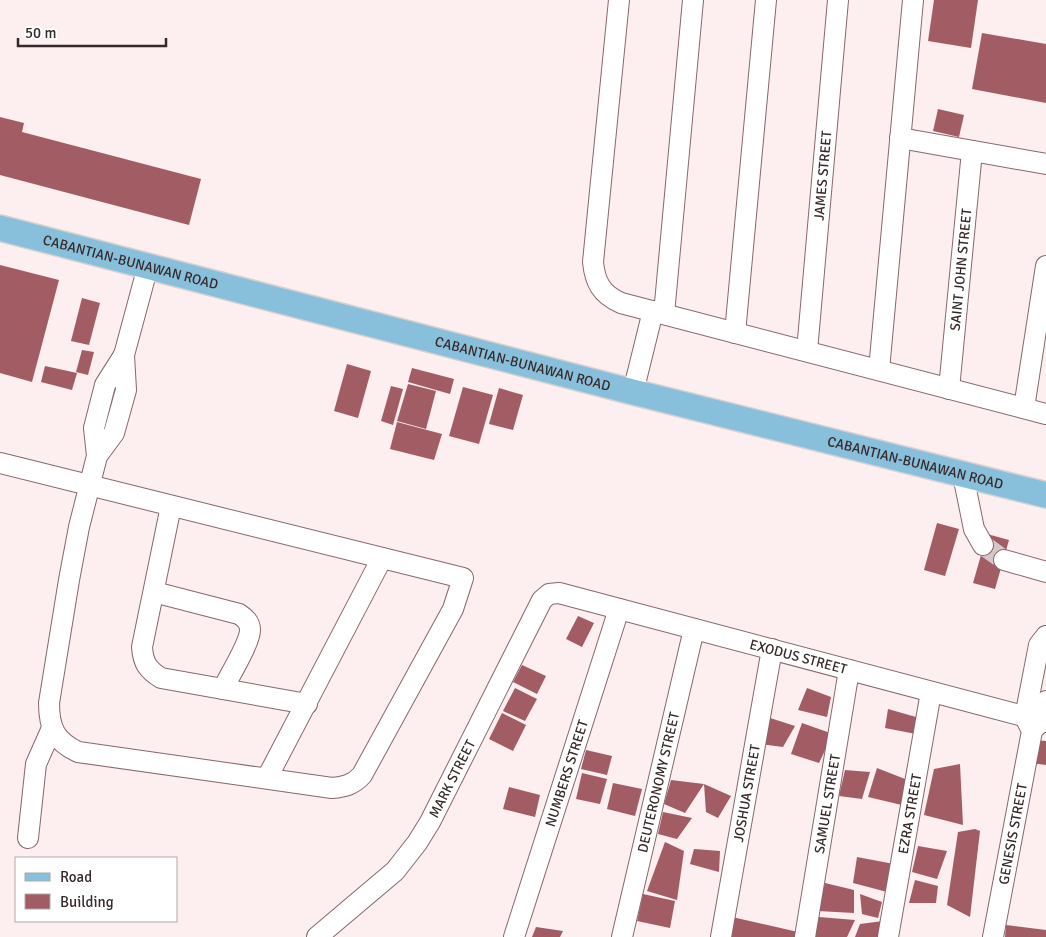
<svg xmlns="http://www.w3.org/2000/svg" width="1046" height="937" viewBox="0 0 1046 937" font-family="Signika,sans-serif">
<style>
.building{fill:#a15d63}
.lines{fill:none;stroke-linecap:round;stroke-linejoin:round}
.minor-tunnel{stroke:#d5c7c8;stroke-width:20;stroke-dasharray:20 10;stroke-linecap:butt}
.minor-casing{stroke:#87686a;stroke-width:22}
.major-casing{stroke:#d3d0d0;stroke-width:28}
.minor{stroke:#fff;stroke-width:20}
.major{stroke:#88bfda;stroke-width:25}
.labels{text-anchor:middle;stroke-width:5;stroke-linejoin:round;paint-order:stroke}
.street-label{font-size:14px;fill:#37292a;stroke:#fff}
</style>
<rect width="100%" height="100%" fill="#fdeeef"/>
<g class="building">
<polygon points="934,0 978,0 971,48 928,41"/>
<polygon points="982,33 1046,44 1046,103 972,89"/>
<polygon points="938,109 964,115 959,137 933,131"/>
<polygon points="0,117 24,123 22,132 201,179 189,225 0,175"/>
<polygon points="0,265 59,280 32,382 0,373"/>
<polygon points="82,298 100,303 89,345 71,341"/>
<polygon points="82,350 94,352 88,375 76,372"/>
<polygon points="347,364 371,371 358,418 334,411"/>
<polygon points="45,366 77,373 72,390 41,382"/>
<polygon points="412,368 454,379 450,394 408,382"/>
<polygon points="408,384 436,391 426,429 397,421"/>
<polygon points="391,386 403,389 393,425 381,421"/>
<polygon points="463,387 493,395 479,444 449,436"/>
<polygon points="499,388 523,395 513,430 489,424"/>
<polygon points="397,422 442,434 434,460 390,449"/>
<polygon points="937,523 959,529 945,576 924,570"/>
<polygon points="987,534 1009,540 995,589 973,583"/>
<polygon points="578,616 594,623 582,647 566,639"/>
<polygon points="522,665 546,676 537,694 513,682"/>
<polygon points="515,688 537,699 525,721 503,711"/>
<polygon points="807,688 831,697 827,717 798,710"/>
<polygon points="888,709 916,717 916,734 885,728"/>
<polygon points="502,713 526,725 513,751 489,739"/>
<polygon points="764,716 795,726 783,747 760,744"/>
<polygon points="802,723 833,734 819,763 791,754"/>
<polygon points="1034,740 1046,741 1046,765 1030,763"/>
<polygon points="586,750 612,756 607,775 581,769"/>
<polygon points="960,764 963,825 924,815 934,769"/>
<polygon points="877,768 905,779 906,806 868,797"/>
<polygon points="845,770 870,772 862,799 839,796"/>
<polygon points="582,773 607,779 600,804 576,799"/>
<polygon points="671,780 704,784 685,813 664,804"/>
<polygon points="613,783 642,789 635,816 607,809"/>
<polygon points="704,784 731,796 718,818 706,812"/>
<polygon points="509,787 540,795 535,817 503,809"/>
<polygon points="663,812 692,818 677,839 658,834"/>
<polygon points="975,829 980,831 970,917 947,905 958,832"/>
<polygon points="665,842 684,851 677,900 647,891"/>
<polygon points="918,846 947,851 937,879 912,872"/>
<polygon points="694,849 720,851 719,872 690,864"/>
<polygon points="857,857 894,864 891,893 853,883"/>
<polygon points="915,880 938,886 936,903 909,903"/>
<polygon points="825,883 854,890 854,913 818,911"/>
<polygon points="643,894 675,901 670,928 637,921"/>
<polygon points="860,894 882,902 878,918 862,914"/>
<polygon points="732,917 798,932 797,937 732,937"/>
<polygon points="819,917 855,920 847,937 815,937"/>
<polygon points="883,921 878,937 855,937 860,924"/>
<polygon points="1006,925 1046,930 1046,937 1005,937"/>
<polygon points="536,927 563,931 560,937 532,937"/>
</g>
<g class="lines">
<polyline class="minor-tunnel" points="983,545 1004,560"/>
<g class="minor-casing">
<g id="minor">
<path d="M619,0L593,262C595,282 601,294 621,303L1046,414"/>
<polyline points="900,138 1046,164"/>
<polyline points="664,314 693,0"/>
<polyline points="735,333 766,0"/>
<path id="s1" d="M807,351L838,0"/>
<polyline points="879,370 913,0"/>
<path id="s2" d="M949,389L972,151"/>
<polyline points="633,392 653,311"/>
<polyline points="1024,408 1046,266"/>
<polyline points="97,456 114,433 121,408 126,390 124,355 148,266"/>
<path d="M0,463L463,578L453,609L362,775C353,785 344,787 332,788L78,752C55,741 49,728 49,703L69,580L79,527L97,456L94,428L105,385L124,355"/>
<polyline points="963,475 974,529 983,545"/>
<path d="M171,506L142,647C143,663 148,670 161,678L307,704"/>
<polyline points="1004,560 1046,572"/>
<path d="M154,592L239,614C245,618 250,622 250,630C250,643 229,676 223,689"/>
<polyline points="1033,729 1042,721 1046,701"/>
<polyline points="267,778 382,558"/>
<polyline points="28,838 36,764 52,728"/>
<path id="s3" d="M317,937L395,871L417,843L430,822L542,600L549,594L559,593L1046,722"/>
<path id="s4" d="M514,937L619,609"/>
<path id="s5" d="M622,937L694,629"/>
<path id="s6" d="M721,937L772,649"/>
<path id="s7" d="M805,937L849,670"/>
<path id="s8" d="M888,937L931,692"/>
<path id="s9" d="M993,937L1032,731L1025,717L1039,645L1046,636"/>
</g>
</g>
<g class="major-casing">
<g id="major">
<path id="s10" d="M0,228L633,392L1046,495"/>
</g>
</g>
<use href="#minor" class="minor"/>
<use href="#major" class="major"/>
</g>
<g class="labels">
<g class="street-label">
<text dy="5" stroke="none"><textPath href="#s1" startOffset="176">JAMES STREET</textPath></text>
<text dy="5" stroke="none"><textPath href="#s10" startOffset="135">CABANTIAN-BUNAWAN ROAD</textPath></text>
<text dy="5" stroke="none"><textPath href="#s2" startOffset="120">SAINT JOHN STREET</textPath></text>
<text dy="5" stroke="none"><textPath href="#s10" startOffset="540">CABANTIAN-BUNAWAN ROAD</textPath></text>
<text dy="5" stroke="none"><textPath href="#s10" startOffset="945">CABANTIAN-BUNAWAN ROAD</textPath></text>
<text dy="5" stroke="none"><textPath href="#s3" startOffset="678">EXODUS STREET</textPath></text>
<text dy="5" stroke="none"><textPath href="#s4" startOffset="172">NUMBERS STREET</textPath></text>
<text dy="5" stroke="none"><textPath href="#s3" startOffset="211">MARK STREET</textPath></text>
<text dy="5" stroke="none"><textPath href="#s5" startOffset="159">DEUTERONOMY STREET</textPath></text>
<text dy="5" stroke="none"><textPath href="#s6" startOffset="146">JOSHUA STREET</textPath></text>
<text dy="5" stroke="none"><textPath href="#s7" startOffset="135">SAMUEL STREET</textPath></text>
<text dy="5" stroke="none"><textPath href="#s8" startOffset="125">EZRA STREET</textPath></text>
<text dy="5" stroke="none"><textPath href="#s9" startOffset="105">GENESIS STREET</textPath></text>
</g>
</g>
<rect x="15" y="857" width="162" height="65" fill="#ffffff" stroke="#afa9aa"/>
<rect x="25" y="873" width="25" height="8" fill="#88bfda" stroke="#afa9aa"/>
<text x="60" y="882" font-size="15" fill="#37292a">Road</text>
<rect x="25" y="894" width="25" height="15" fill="#a15d63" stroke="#afa9aa"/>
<text x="60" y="907" font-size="15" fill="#37292a">Building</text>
<path d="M18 38v8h148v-8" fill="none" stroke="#37292a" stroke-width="2.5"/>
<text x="25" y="38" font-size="15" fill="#37292a" stroke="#ffffff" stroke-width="4" paint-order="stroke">50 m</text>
</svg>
